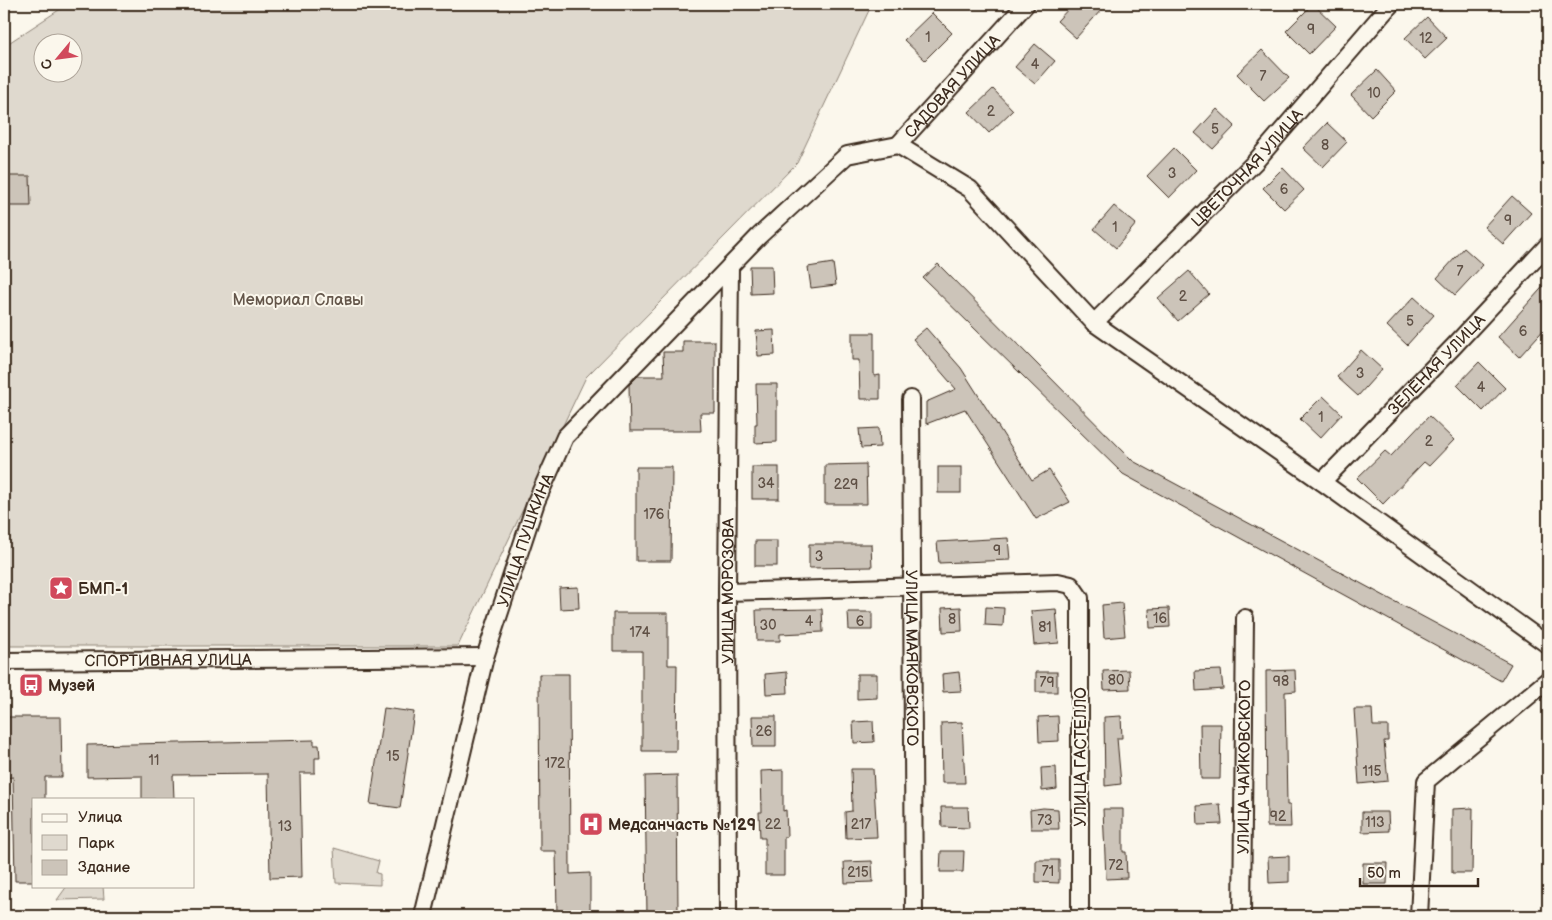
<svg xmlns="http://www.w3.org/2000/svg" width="1552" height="920" viewBox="0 0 1552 920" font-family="'Balsamiq Sans',sans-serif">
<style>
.green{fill:#dfd9ce;stroke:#8d8276;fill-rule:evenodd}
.building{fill:#ccc4b9;stroke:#3b2a1e}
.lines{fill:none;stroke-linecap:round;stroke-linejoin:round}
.minor-casing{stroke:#3b2a1e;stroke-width:20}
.minor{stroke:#fbf7ec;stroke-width:16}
.labels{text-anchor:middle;stroke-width:4;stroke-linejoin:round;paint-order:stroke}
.number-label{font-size:14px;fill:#5f5045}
.street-label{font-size:16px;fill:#3b2a1e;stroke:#fbf7ec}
.park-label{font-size:16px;fill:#64564a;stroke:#fbf7ec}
.poi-label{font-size:16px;font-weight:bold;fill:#3b2a1e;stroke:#fbf7ec;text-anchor:start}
</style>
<rect width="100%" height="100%" fill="#fbf7ec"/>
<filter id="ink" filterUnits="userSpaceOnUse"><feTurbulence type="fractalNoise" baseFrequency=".02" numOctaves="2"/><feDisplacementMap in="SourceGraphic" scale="10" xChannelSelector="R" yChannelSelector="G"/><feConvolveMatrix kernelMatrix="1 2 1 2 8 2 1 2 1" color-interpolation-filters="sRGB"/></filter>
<g filter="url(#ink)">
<g class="green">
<path d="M68,4H872L797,163L586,377L458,646H4V46ZM42,42H72V72H42Z"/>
<polygon points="334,848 379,861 376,873 380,874 380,885 336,883"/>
<polygon points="67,886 103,886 104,899 57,900"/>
</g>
<g class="building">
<polygon points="1073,4 1096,4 1102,9 1076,38 1057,21"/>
<polygon points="1313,4 1336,26 1309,54 1286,31"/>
<polygon points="932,13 952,33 925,60 904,40"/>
<polygon points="1427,17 1447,38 1425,59 1405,38"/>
<polygon points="1035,44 1055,61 1035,84 1015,67"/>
<polygon points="1262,50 1289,78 1264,101 1237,74"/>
<polygon points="1377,70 1396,91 1371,116 1351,95"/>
<polygon points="993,89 1013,110 989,133 969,112"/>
<polygon points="1217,109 1235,126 1213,149 1195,133"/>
<polygon points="1327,123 1347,142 1323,167 1303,148"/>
<polygon points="1174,148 1196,170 1169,198 1147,176"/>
<polygon points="1283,168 1304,190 1284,209 1263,188"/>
<polygon points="4,176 30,176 31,206 4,206"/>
<polygon points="1512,196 1531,213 1503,244 1484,227"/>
<polygon points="1114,206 1136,224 1116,248 1094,229"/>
<polygon points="1464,248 1483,265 1455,295 1437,278"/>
<polygon points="833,263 836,285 811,288 808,267"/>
<polygon points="938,264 1133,461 1511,664 1501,681 1123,474 923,278"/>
<polygon points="750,266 772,266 773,293 751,294"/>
<polygon points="1189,271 1209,294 1178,321 1158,298"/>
<polygon points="1548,281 1548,325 1519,357 1498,337"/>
<polygon points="1414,297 1434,315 1407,345 1387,326"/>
<polygon points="926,328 961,368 1032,480 1049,470 1070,502 1036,519 965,409 926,424 926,402 956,389 913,339"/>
<polygon points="774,330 775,355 758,356 756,331"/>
<polygon points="852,333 874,333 874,376 880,375 880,399 860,399 859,360 852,360"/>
<polygon points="683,341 715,341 715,413 700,413 701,431 630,431 629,385 638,376 664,376 663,352 683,352"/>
<polygon points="1361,350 1382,369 1358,396 1337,377"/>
<polygon points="1479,362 1505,388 1483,411 1457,385"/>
<polygon points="756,384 777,384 777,442 755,443 755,424 757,424"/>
<polygon points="1323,396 1342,414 1320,438 1300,419"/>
<polygon points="1429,416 1454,440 1429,466 1424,462 1383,504 1357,478 1385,451 1391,456"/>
<polygon points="879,428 880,447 861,448 859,429"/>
<polygon points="866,464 867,504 825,504 825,465"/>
<polygon points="636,467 672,467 671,561 636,561"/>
<rect x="752" y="467" width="27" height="32"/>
<rect x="938" y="467" width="23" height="26"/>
<polygon points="1008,538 1010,560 939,563 937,542"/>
<rect x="755" y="541" width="22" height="25"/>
<polygon points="809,544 871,544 872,567 809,568"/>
<polygon points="578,587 579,608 560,609 559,588"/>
<polygon points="1122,603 1125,636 1104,638 1102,605"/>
<polygon points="961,607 962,631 943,632 942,608"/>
<polygon points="986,607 1004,608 1003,626 985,625"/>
<polygon points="1169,608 1170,627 1150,628 1149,609"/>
<polygon points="822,609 823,632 780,634 780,641 757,641 756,610"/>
<polygon points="1056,609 1059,643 1034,645 1031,611"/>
<polygon points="848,612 872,612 872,630 849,630"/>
<polygon points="613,613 668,613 668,665 677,665 676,751 642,751 642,651 613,651"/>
<polygon points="1129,670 1130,689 1104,690 1103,671"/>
<polygon points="1221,670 1223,689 1196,691 1195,671"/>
<polygon points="1295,670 1296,691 1285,692 1287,805 1290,805 1291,827 1267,827 1266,671"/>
<polygon points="787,672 788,693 766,694 765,674"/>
<polygon points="959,672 961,691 943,692 942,674"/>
<rect x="1036" y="672" width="21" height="20"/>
<polygon points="539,674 569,674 570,874 590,873 590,916 557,916 556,851 540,851"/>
<polygon points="857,674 877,674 877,698 857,699"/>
<polygon points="384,708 414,712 400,808 370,804"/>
<polygon points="1354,709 1372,709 1373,726 1388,726 1388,741 1384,741 1388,781 1359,784"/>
<polygon points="752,716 776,716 776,747 753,747"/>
<polygon points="1058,716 1059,741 1039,742 1038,717"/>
<polygon points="1121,716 1122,738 1117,738 1121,784 1105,786 1104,717"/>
<polygon points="4,717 61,717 62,777 45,777 45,799 34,799 34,881 15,881 13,777 4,778"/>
<polygon points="873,721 874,742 854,743 853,722"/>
<polygon points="962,722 965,783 942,783 941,723"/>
<polygon points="1200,724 1221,724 1220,779 1201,779"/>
<polygon points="314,740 314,745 319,745 320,758 315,758 315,773 300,773 302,877 270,878 268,774 173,775 174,799 142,799 142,776 87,777 87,745"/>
<polygon points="1056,767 1057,789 1042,791 1041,768"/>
<polygon points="851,769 873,769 877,837 846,838 845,812 852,811"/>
<polygon points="783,770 783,811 786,810 787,836 784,837 784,875 765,875 765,838 760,838 759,812 762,812 761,771"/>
<polygon points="677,775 678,916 647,916 645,776"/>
<polygon points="1220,804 1222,824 1198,825 1197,806"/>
<polygon points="941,807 968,807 969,828 942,827"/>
<polygon points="1043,808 1058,809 1059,829 1031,829 1030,810"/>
<polygon points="1473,808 1472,873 1452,873 1452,809"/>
<polygon points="1103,809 1123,809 1123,852 1126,852 1127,878 1106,879"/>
<polygon points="1362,812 1388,812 1389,831 1362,832"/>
<polygon points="941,851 964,851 963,872 940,872"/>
<polygon points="1289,856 1289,882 1269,883 1268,857"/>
<polygon points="1036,860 1059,860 1059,883 1036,882"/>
<polygon points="872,861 873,882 845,883 844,862"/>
<polygon points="1363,863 1388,863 1387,884 1363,884"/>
</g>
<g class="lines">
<g class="minor-casing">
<g id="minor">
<path id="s1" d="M898,145L1026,4"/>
<path id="s2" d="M1094,323L1255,162L1391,4"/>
<path id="s3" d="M911,399L914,916"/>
<path id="s4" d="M1322,482L1454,346L1548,245"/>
<polyline points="727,592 1058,582 1071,585 1080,598 1080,916"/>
<path id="s5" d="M4,661L485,657"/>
<path id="s6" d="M423,916L485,657L536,502L565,437L759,236L847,155L898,145L970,189L1094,323L1322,482L1548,645"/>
<path id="s7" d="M728,916L727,592L730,266"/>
<path id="s8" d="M1242,916L1245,618"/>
<polyline points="1419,916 1426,781 1548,680"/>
</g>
</g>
<use href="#minor" class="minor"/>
</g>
</g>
<defs>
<g id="sight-square" transform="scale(1.25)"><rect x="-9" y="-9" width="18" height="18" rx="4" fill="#d1495b" stroke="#fbf7ec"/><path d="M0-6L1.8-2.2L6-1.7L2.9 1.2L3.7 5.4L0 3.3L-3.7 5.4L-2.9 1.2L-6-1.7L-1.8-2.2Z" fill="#fff"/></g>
<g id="bus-square" transform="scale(1.25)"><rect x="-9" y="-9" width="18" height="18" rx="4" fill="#d1495b" stroke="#fbf7ec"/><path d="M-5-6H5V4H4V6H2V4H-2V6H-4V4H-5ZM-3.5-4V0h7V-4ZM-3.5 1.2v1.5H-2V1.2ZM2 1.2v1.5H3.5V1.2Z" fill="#fff"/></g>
<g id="hospital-square" transform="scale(1.25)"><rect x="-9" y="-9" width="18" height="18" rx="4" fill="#d1495b" stroke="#fbf7ec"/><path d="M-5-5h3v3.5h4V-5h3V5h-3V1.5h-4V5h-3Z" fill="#fff"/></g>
</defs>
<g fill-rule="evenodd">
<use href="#sight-square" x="61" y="588"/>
<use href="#bus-square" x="31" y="685"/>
<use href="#hospital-square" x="591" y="824"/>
</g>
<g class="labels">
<g class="number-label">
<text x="1311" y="34">9</text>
<text x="928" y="42">1</text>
<text x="1426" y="43">12</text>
<text x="1035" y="69">4</text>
<text x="1263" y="81">7</text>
<text x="1374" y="98">10</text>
<text x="991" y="116">2</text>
<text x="1215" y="134">5</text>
<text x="1325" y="150">8</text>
<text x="1172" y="178">3</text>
<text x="1284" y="194">6</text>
<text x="1508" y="225">9</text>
<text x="1115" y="232">1</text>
<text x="1460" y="276">7</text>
<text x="1183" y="301">2</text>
<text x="1410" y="326">5</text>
<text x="1523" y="336">6</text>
<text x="1360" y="378">3</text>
<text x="1481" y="392">4</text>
<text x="1321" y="422">1</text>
<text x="1429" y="446">2</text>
<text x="766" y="488">34</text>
<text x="846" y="489">229</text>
<text x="654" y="519">176</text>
<text x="997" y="555">9</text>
<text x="819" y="561">3</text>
<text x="1160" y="623">16</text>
<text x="952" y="624">8</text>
<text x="809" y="626">4</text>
<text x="860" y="626">6</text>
<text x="768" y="630">30</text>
<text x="1045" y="632">81</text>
<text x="640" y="637">174</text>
<text x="1116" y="685">80</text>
<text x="1281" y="686">98</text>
<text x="1047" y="687">79</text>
<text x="764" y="736">26</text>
<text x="393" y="761">15</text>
<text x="154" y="765">11</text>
<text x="555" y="768">172</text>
<text x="1372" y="776">115</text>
<text x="1278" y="821">92</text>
<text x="1045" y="825">73</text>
<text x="1375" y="827">113</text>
<text x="773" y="829">22</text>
<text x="861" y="829">217</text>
<text x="285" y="831">13</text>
<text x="1116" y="870">72</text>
<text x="1048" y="876">71</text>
<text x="858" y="877">215</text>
</g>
<g class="street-label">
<text dy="6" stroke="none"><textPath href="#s1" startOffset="80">САДОВАЯ УЛИЦА</textPath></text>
<text dy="6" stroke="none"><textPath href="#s2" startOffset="218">ЦВЕТОЧНАЯ УЛИЦА</textPath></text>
<text dy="6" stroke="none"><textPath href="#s4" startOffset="164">ЗЕЛЁНАЯ УЛИЦА</textPath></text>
<text dy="6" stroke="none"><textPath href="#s6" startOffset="390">УЛИЦА ПУШКИНА</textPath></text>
<text dy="6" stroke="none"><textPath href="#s7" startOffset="325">УЛИЦА МОРОЗОВА</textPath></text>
<text dy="6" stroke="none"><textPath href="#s3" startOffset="259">УЛИЦА МАЯКОВСКОГО</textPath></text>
<text dy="6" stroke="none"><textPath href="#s5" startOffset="164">СПОРТИВНАЯ УЛИЦА</textPath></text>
<text transform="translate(1080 757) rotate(-90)" y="6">УЛИЦА ГАСТЕЛЛО</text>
<text dy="6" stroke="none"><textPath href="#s8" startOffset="149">УЛИЦА ЧАЙКОВСКОГО</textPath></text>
</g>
<g class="park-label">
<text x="298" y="305">Мемориал Славы</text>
</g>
<g class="poi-label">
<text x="78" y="594">БМП-1</text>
<text x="48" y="691">Музей</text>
<text x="608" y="830">Медсанчасть №129</text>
</g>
</g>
<rect width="1552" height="920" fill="none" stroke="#fbf7ec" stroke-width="20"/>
<rect x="10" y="10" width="1532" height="900" fill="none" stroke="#3b2a1e" stroke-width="2" filter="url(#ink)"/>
<rect x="32" y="798" width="162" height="90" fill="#fbf7ec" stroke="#aea59a"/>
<rect x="42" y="814" width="25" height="8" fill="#fbf7ec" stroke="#aea59a"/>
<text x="78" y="822" font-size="15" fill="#3b2a1e">Улица</text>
<rect x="42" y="835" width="25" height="15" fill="#dfd9ce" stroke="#aea59a"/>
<text x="78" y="848" font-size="15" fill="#3b2a1e">Парк</text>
<rect x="42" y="860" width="25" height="15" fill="#ccc4b9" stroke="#aea59a"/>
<text x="78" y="872" font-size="15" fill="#3b2a1e">Здание</text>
<g transform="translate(58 58) rotate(241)"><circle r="24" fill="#fbf7ec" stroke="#aea59a"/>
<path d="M0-4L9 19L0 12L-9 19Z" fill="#d1495b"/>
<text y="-8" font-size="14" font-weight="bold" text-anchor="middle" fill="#3b2a1e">С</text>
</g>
<path d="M1360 878v8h118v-8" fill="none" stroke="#3b2a1e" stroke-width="2.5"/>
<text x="1367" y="878" font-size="15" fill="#3b2a1e" stroke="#fbf7ec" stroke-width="4" paint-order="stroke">50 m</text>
</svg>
